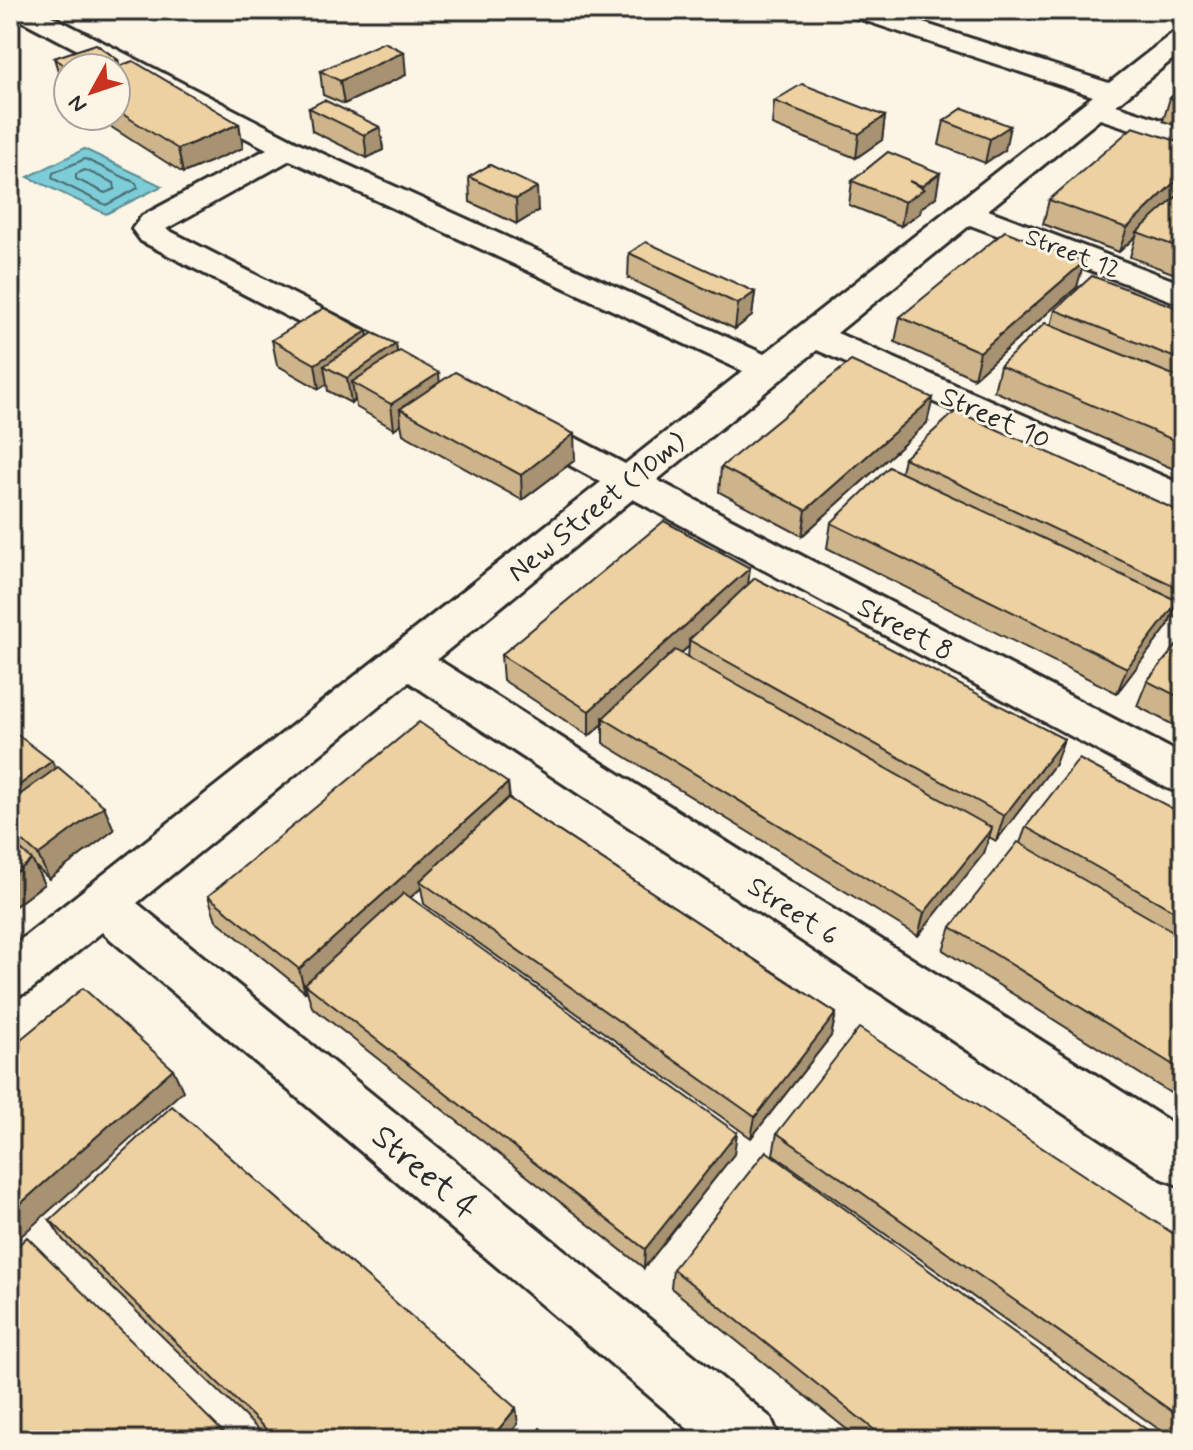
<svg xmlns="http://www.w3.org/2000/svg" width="1193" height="1450" viewBox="0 0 1193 1450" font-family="Mynerve,sans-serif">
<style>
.water{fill:#7dcdd9;stroke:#5c8c93;stroke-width:2}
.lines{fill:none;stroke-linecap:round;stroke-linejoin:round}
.shore{stroke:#4c6c71;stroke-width:2}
.minor-casing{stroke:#2b2b2b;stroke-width:6}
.minor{fill:#fcf5e5;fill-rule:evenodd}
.wall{fill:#cdb48a;stroke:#2b2b2b;stroke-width:2;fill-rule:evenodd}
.shaded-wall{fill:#a79271;stroke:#2b2b2b;stroke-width:2}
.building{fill:#eed1a1;stroke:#2b2b2b;stroke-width:2}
.labels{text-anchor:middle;stroke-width:6;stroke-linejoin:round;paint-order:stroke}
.far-street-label{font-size:24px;fill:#2b2b2b;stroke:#fcf5e5}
.street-label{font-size:28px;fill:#2b2b2b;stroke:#fcf5e5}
.near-street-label{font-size:34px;fill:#2b2b2b;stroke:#fcf5e5}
</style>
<rect width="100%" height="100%" fill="#fcf5e5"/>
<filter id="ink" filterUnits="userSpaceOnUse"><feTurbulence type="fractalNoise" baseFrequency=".0125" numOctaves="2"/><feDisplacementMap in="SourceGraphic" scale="16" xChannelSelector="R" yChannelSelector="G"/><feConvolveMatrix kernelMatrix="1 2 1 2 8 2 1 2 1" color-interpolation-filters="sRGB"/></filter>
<g filter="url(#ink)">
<polygon class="water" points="84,149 162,186 106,214 28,177"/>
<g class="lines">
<g class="shore">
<polygon points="85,159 136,183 138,188 106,205 52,178 53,173"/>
<polygon points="85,170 114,183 115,189 105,193 76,179 76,174"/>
</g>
<g class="minor-casing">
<polygon id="minor" points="10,10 40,10 299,143 764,354 1093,96 848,15 844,10 883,10 1109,83 1174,32 1183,30 1183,51 1116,105 1183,127 1183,146 1100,119 988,210 1183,284 1183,305 970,225 837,333 1183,485 1183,513 817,350 657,480 1183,755 1183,794 1167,788 633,499 437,659 1183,1130 1183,1187 1163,1179 409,682 137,903 771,1418 780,1440 701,1440 102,932 28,992 10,999 10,948 601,482 508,432 503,424 508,416 521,413 534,416 625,464 743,371 290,160 166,229 376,336 381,343 376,350 364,353 352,350 141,241 132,229 142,216 267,149 11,15"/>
</g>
<use href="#minor" class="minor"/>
</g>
<g class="wall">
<polygon points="642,10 683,10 668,19"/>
<polygon points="96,44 118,60 119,66 133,61 239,124 243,148 183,173 94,116 116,116 116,68 68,68 68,86 61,81 54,58"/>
<polygon points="320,71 406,75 344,104 323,95"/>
<polygon points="1183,86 1183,128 1163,121 1170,98"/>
<polygon points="774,101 885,116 882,140 856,158 772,125"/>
<polygon points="309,108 380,127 383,150 367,158 312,131"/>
<polygon points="963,108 1005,150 985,163 939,145 944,121"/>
<polygon points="1183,143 1183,277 1130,257 1136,236 1119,252 1043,224 1049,200"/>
<polygon points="888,152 936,197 921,208 920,213 901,226 849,205 852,181"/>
<polygon points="490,165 538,211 517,224 470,202 469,177"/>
<polygon points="629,253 755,292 752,316 735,329 628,278"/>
<polygon points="1077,287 974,378 895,342 900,317"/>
<polygon points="1055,310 1183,310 1183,473 994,391 1000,366 1051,326"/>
<polygon points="367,331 368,337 396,344 397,353 440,382 575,460 522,500 403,434 401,424 394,429 356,407 355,400 351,403 328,391 327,384 319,389 277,365 272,340"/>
<polygon points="927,423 802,536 719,492 721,467"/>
<polygon points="904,458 1183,513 1183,608 1176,617 1172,615 1167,627 1117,693 827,548 831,523 901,472"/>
<path d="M748,584L1064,739L1055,764L996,841L989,837L984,853L918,936L603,743V724L589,736L503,680L501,655ZM689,646L688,657L681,653Z"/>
<polygon points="1183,638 1183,730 1137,706 1147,681"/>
<polygon points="10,729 56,769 114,830 49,879 35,866 44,884 10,910"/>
<polygon points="508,783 510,799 836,1013 831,1036 751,1138 424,904 421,888 410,898 734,1154 644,1268 312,1007 307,991 305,992 216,920 208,896"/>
<polygon points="1183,814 1183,1101 943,950 951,927 1020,843 1026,827"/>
<polygon points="777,1133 1183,1240 1183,1440 1174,1440 773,1154"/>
<polygon points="50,1220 516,1408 518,1424 505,1440 269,1440 63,1240"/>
<polygon points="673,1269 1161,1440 860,1440 671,1288"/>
</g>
<g class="shaded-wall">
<polygon points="668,10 683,10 668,19"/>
<polygon points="404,52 406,75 344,104 340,81"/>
<polygon points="118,60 124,84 116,68 96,68"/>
<polygon points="885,116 882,140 856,158 859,134"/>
<polygon points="239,124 243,148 183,173 178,149"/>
<polygon points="1010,126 1005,150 985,163 990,139"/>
<polygon points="380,127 383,150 367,158 364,135"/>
<polygon points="940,173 936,197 921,208 920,213 901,226 905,202 921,191 922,186"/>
<polygon points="1183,174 1183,190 1182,190 1181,193 1140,233 1137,232 1136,236 1119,252 1127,228"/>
<polygon points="537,187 538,211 517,224 516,199"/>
<polygon points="1084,262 1077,287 974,378 980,352"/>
<polygon points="755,292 752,316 735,329 738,304"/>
<polygon points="367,331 371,356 324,366 327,384 319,389 315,364"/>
<polygon points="396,344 399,369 352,382 355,400 351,403 347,378"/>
<polygon points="439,373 441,398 400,409 401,424 394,429 391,404"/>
<polygon points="933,398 927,423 802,536 806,510"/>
<polygon points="574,434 575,460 522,500 521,475"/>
<polygon points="750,568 747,594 689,640 689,646 606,721 603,718 603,724 589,736 589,711"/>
<polygon points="1183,600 1183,608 1176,617"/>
<polygon points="1178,601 1167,627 1117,693 1127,668"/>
<polygon points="1064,739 1055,764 996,841 1004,816"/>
<polygon points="52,761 63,786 10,825 10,792"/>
<polygon points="508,783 510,808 420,881 421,888 310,988 305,984 307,991 305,992 299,969"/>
<polygon points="104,806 114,830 49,879 38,855"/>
<polygon points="992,828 984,853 918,936 924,913"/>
<polygon points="32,860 44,884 10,910 10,877"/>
<polygon points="836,1013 831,1036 751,1138 755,1117"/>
<polygon points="173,1069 183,1091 10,1246 10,1213"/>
<polygon points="737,1133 734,1154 644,1268 645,1249"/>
<polygon points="516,1408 518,1424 505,1440 490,1440"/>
</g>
<g class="building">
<polygon points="384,42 404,52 340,81 320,71"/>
<polygon points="96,44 118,60 96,68 68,68 54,58"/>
<polygon points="133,61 239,124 178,149 116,110 115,68"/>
<polygon points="802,84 885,116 859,134 774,101"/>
<polygon points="1183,86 1183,102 1170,98"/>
<polygon points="324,100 380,127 364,135 309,108"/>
<polygon points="963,108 1010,126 990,139 944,121"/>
<polygon points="1133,127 1183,143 1183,174 1127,228 1049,200"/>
<polygon points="888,152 940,173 922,186 909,181 924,189 905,202 852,181"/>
<polygon points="490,165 537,187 516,199 469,177"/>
<polygon points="1176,197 1183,199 1183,249 1137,232"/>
<polygon points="1005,231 1084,262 980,352 900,317"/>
<polygon points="646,242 755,292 738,304 629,253"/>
<polygon points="1092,276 1183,310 1183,361 1055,310"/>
<polygon points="324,308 367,331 315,364 272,340"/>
<polygon points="1045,323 1183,379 1183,444 1000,366"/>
<polygon points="373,333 396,344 347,378 324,366"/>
<polygon points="400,351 439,373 391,404 352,382"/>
<polygon points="851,361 933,398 806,510 721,467"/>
<polygon points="455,372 574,434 521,475 400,409"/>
<polygon points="956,411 1183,513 1183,590 904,458"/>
<polygon points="889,467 1178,601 1127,668 831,523"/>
<polygon points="664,521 750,568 589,711 501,655"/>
<polygon points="755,578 1064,739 1004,816 689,640"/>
<polygon points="1183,638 1183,699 1147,681"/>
<polygon points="675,650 992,828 924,913 603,718"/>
<polygon points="419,722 508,783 299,969 208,896"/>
<polygon points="10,729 52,761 10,792"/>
<polygon points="1079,759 1183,814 1183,916 1026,827"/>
<polygon points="58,767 104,806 38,855 10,830 10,802"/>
<polygon points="508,798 836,1013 755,1117 420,881"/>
<polygon points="10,840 32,860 10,877"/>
<polygon points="1018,842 1183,937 1183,1071 951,927"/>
<polygon points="404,893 737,1133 645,1249 305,984"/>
<polygon points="83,988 173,1069 10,1213 10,1048"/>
<polygon points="859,1028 1183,1240 1183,1419 777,1133"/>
<polygon points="172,1106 516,1408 490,1440 277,1440 50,1220"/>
<polygon points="766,1151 1161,1440 887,1440 673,1269"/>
<polygon points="27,1237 231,1440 10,1440 10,1253"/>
<polygon points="540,1428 554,1440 532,1440"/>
</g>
</g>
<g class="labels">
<g class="far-street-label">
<text transform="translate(1073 253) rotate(21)" y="8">Street 12</text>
</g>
<g class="street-label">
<text transform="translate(996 417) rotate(24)" y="10">Street 10</text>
<text transform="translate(596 506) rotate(-39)" y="10">New Street (10m)</text>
<text transform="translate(906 628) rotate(28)" y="10">Street 8</text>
<text transform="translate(794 910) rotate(33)" y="10">Street 6</text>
</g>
<g class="near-street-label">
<text transform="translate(426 1171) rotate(40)" y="12">Street 4</text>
</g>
</g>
<rect width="1193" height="1450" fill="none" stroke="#fcf5e5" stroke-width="40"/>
<rect x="20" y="20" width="1153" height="1410" fill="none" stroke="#2b2b2b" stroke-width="3" filter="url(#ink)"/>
<g transform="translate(92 92) rotate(230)"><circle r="38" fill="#fcf5e5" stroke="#a8a49b" stroke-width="2"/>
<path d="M0-6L14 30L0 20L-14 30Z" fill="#c8321e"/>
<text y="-12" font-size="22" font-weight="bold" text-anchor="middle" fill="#2b2b2b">N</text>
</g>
</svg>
